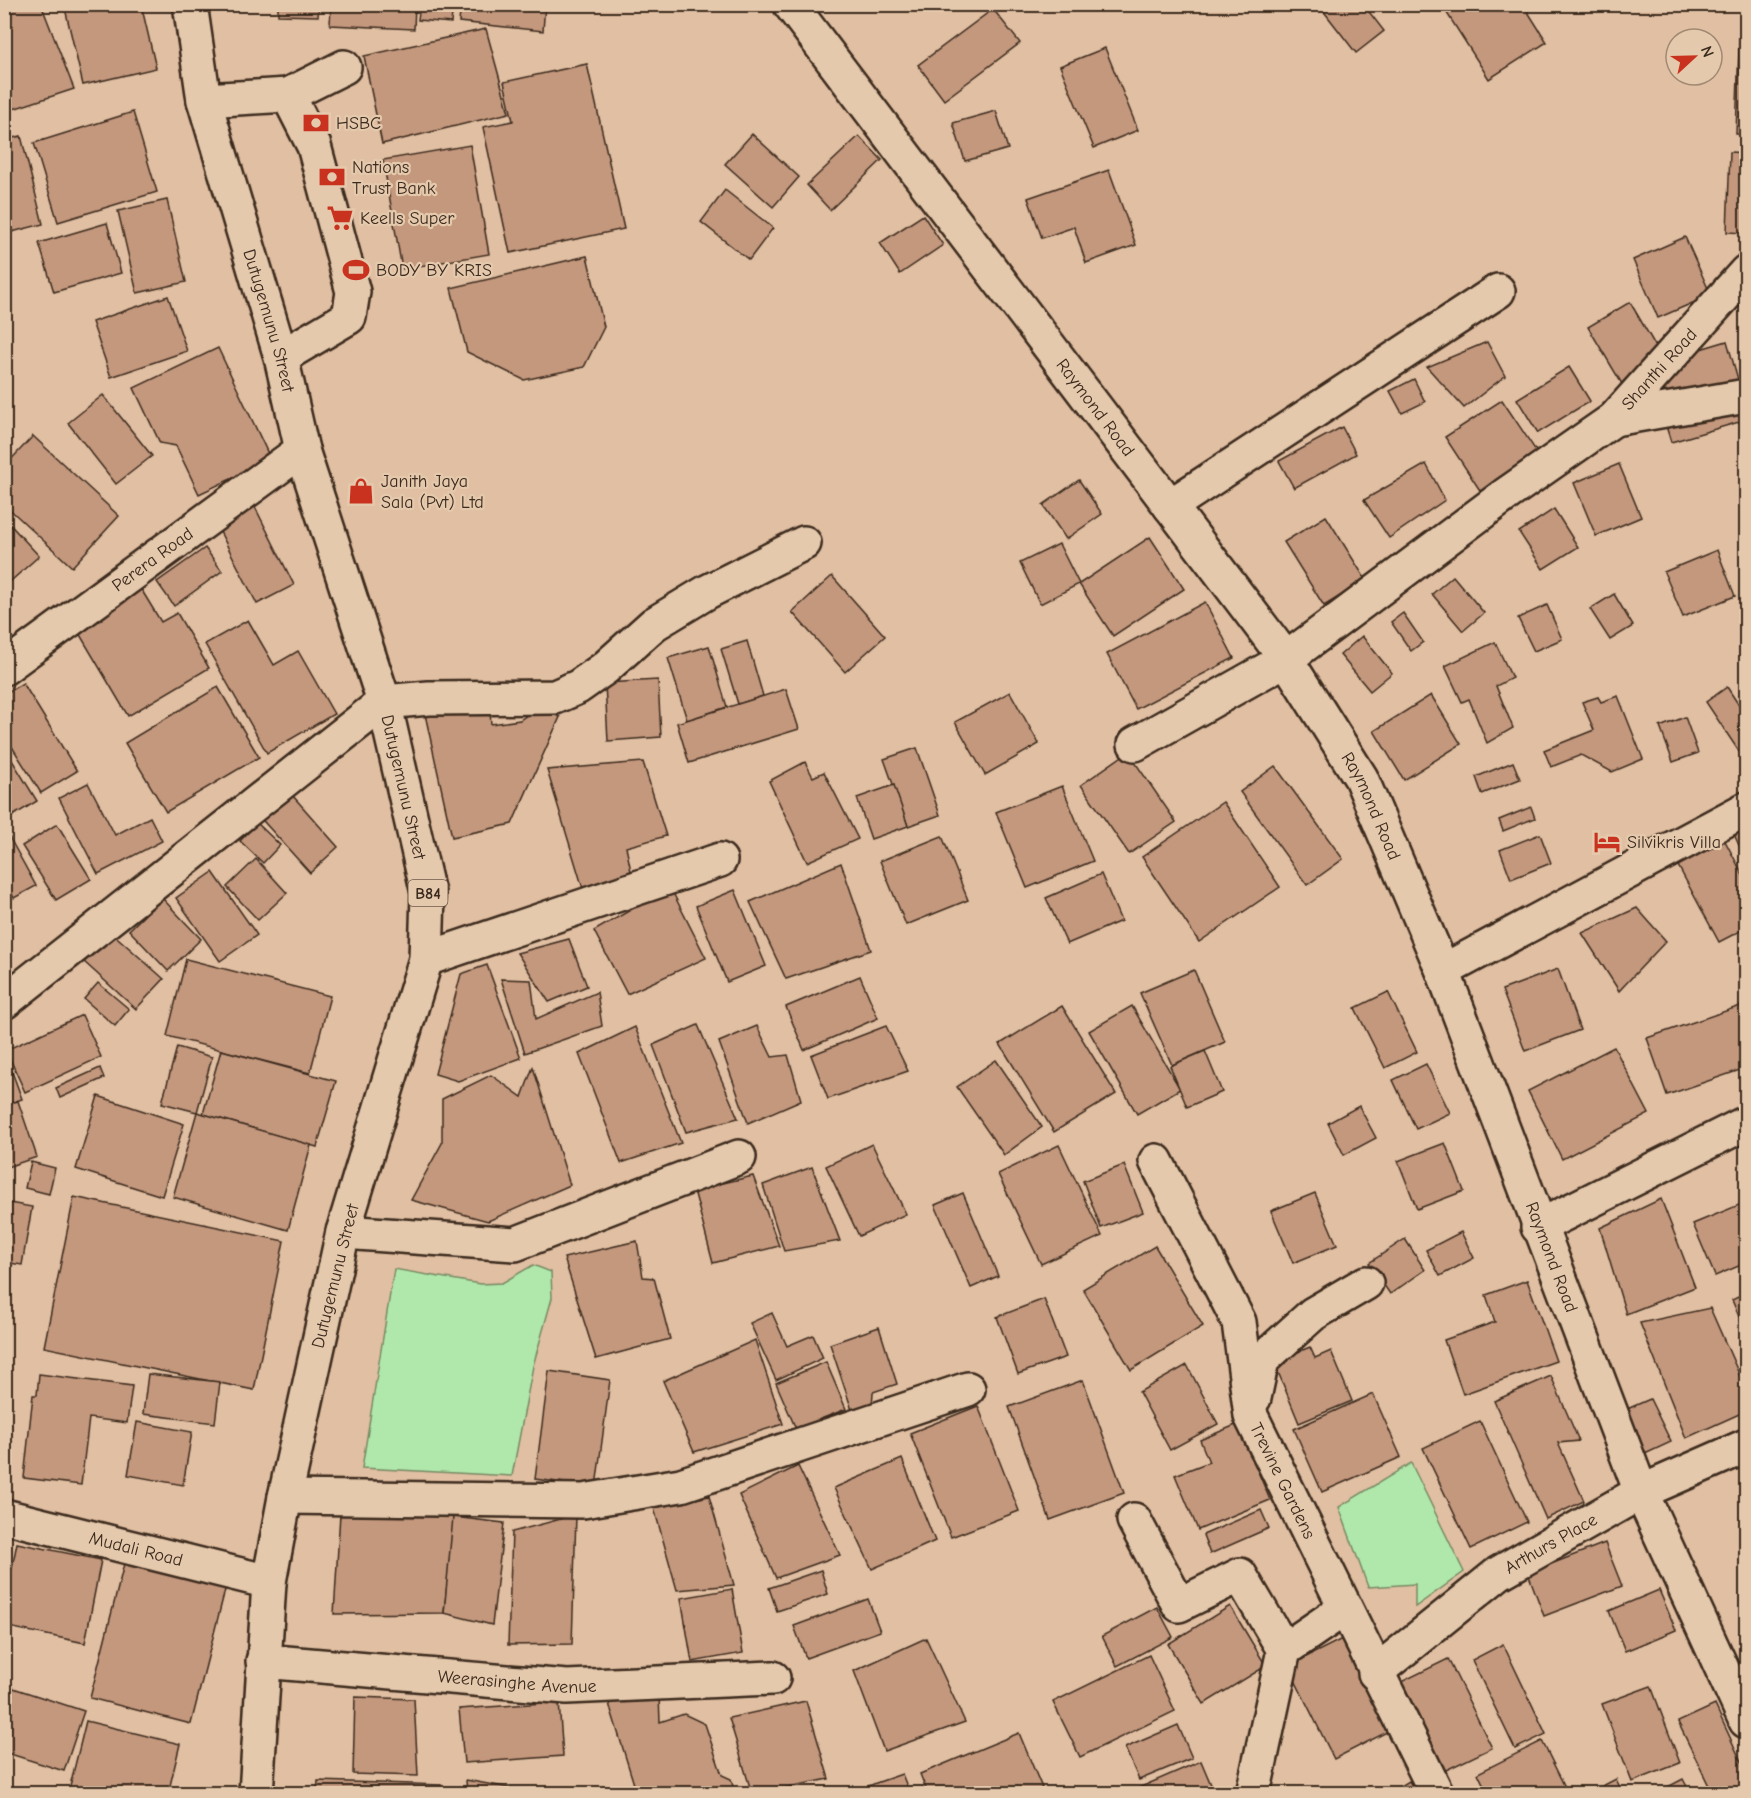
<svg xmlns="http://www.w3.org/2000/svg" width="1751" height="1798" viewBox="0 0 1751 1798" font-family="'Comic Neue',sans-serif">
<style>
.green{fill:#b0e8ab;stroke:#768964;stroke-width:1.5}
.building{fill:#c4987d;stroke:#3b2a1e;stroke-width:1.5}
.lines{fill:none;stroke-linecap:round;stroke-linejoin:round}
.minor-casing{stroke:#3b2a1e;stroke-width:38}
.major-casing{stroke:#3b2a1e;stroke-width:38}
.minor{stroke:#e5c9ac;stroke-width:33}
.major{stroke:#e5c9ac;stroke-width:33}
.labels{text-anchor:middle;stroke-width:4.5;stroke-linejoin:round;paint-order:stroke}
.shield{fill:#e5c9ac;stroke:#6e5a49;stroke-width:1.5}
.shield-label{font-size:16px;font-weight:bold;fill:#3b2a1e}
.poi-label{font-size:18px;fill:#3b2a1e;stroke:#e5c9ac;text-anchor:start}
.street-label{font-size:18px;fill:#3b2a1e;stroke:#e5c9ac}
</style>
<rect width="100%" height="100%" fill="#e1bfa2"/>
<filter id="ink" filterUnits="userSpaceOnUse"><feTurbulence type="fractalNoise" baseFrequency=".0167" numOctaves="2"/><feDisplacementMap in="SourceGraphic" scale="12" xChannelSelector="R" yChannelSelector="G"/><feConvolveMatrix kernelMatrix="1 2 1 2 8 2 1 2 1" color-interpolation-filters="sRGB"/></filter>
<g filter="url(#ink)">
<g class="green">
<polygon points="533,1265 551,1272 552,1298 533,1366 512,1476 362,1468 394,1269 480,1284 502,1283"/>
<polygon points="1411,1463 1464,1572 1415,1607 1415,1584 1368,1587 1339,1507"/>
</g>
<g class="building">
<polygon points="4,4 41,4 74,89 4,112"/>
<polygon points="64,4 141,4 156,68 83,85"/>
<polygon points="278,4 319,4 318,16 278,15"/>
<polygon points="331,4 415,4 414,29 330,25"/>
<polygon points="420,4 453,4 451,23 418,20"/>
<polygon points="461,4 545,4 543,31 459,22"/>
<polygon points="1328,4 1363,4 1384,31 1356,53 1322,9"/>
<polygon points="1447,4 1523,4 1547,42 1489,79 1443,7"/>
<polygon points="993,9 1020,43 944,100 918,65"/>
<polygon points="1740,20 1746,20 1746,134 1736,134"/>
<polygon points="486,29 509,113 382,144 364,56"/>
<polygon points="1105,48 1138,130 1094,148 1060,66"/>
<polygon points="587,64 624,229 510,253 483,127 513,121 504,82"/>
<polygon points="996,111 1008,149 965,161 953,123"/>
<polygon points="133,112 157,192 58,222 34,143"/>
<polygon points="752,134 799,177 773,207 725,164"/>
<polygon points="21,136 43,224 4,234 4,140"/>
<polygon points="859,136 882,160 830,210 807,185"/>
<polygon points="470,145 489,254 402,269 383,160"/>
<polygon points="1730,152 1746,153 1746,233 1727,232"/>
<polygon points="1109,170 1136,245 1086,263 1074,227 1042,238 1028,198"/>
<polygon points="725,190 773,228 749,260 701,222"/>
<polygon points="167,200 186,282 137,293 118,211"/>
<polygon points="923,215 943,245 900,274 880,243"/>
<polygon points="107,223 121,273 54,292 39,243"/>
<polygon points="1685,237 1711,295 1658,318 1633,260"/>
<polygon points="587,256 604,327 584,367 524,380 467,352 451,288"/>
<polygon points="168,296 187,351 111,377 92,322"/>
<polygon points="1630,302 1663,359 1622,384 1588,327"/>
<polygon points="1727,341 1746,407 1746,420 1671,442 1647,365"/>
<polygon points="1487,342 1505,376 1464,408 1427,367"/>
<polygon points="218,348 271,460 199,494 176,446 160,443 134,388"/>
<polygon points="1569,367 1590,401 1538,433 1517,399"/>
<polygon points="1414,379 1425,402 1402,413 1390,391"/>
<polygon points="103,395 152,456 116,484 68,423"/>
<polygon points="1502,400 1540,457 1483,495 1445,437"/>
<polygon points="1342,427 1356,454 1294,488 1279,461"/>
<polygon points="33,436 119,516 72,567 4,504 4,467"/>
<polygon points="1426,464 1445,500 1389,538 1364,500"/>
<polygon points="1619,464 1641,517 1596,536 1574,483"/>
<polygon points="1079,480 1102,514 1066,539 1043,505"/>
<polygon points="252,501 294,585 257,604 214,520"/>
<polygon points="1554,509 1578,547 1543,569 1519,532"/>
<polygon points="1326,516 1366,580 1324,606 1284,542"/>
<polygon points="4,518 39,556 4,587"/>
<polygon points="1150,537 1184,589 1113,636 1079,584"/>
<polygon points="1059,544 1079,584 1040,604 1020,563"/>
<polygon points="205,548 222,571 174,606 157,582"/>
<polygon points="1717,550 1735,596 1683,617 1664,572"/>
<polygon points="832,576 885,636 845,672 792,612"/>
<polygon points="1453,576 1484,613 1463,631 1432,594"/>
<polygon points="141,589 161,622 177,613 209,668 128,716 76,628"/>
<polygon points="1614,594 1633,626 1610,640 1590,609"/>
<polygon points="1205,602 1234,658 1136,709 1107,654"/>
<polygon points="1547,605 1562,639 1534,651 1518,618"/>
<polygon points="1403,613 1423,642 1411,651 1391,622"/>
<polygon points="248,620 274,665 298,651 334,714 267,753 205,644"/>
<polygon points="1362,636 1392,673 1370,691 1340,655"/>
<polygon points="747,641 763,696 738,704 721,649"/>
<polygon points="1495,642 1512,678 1496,686 1513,728 1487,743 1469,699 1462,702 1445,666"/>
<polygon points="709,646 727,707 687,720 668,658"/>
<polygon points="658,680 661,737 608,741 605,683"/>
<polygon points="23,683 77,771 41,793 4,734 4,694"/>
<polygon points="218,687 259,757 166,812 125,743"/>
<polygon points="1727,687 1746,716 1746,758 1744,759 1706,702"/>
<polygon points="786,689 799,729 689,763 677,723"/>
<polygon points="1010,692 1039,744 985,775 955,722"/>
<polygon points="1431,695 1461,744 1404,780 1374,731"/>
<polygon points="1618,696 1643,759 1612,772 1581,755 1551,767 1544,750 1594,730 1582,702 1598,697 1601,702"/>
<polygon points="423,705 490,712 491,724 520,720 538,707 560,717 512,824 452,837"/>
<polygon points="1685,717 1698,753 1673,762 1660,727"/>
<polygon points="4,747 37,801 11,817 4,806"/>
<polygon points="917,748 940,815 908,826 884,759"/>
<polygon points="1128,752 1176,822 1129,854 1081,785"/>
<polygon points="643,762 666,836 626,847 631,871 584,892 547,770"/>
<polygon points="805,762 813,777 824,772 858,839 807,862 769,781"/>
<polygon points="1513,762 1520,779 1482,794 1476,777"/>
<polygon points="1275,766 1343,859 1307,885 1240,792"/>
<polygon points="88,783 115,835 150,817 162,841 98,874 59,798"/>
<polygon points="894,785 908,826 871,839 857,798"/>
<polygon points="1062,786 1093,861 1027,888 996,812"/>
<polygon points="285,787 338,847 310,873 256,813"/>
<polygon points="1746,796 1746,852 1743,854 1722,808"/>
<polygon points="1223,802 1280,887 1199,942 1142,857"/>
<polygon points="1531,807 1535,818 1503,831 1499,820"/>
<polygon points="257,823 280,845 263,863 240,841"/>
<polygon points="57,824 91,879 56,900 22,846"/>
<polygon points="1540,834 1551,863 1511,879 1500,850"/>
<polygon points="8,835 36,886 14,898 4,880 4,837"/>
<polygon points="1722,835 1746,881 1746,928 1719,942 1675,860"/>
<polygon points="942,836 968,900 906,925 880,861"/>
<polygon points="256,859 287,893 258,920 227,887"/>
<polygon points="841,863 871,950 786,979 750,902"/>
<polygon points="213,872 257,935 220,961 176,898"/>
<polygon points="1101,874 1121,921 1067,944 1046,898"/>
<polygon points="670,887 706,958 627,994 594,931"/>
<polygon points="735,890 766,966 727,982 696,906"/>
<polygon points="162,898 201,939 168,971 129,930"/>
<polygon points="1637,908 1666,941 1619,991 1582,933"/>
<polygon points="110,931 164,979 136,1009 83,961"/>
<polygon points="569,939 587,986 549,1002 517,953"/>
<polygon points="186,959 330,996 310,1073 167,1036"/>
<polygon points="487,965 521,1058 458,1081 435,1074 461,974"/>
<polygon points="1558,969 1580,1030 1525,1051 1502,990"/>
<polygon points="1194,970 1225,1042 1172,1065 1140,993"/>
<polygon points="860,976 878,1018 804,1050 786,1007"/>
<polygon points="501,979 531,980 536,1019 597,992 602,1026 525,1053"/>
<polygon points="98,983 129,1009 115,1026 84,999"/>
<polygon points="1388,992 1417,1052 1385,1068 1355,1008"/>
<polygon points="1746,1004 1746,1068 1667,1095 1647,1038"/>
<polygon points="1062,1006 1116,1094 1054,1132 1000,1044"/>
<polygon points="1132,1006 1180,1089 1137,1114 1089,1031"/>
<polygon points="82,1015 101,1057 25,1092 6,1050"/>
<polygon points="698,1025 738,1118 686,1132 653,1045"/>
<polygon points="757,1026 772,1057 788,1055 801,1100 748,1123 719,1042"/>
<polygon points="886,1026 908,1071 828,1099 811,1055"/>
<polygon points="635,1027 681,1143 621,1163 579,1054"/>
<polygon points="177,1047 212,1057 197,1112 162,1103"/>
<polygon points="1614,1047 1649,1114 1562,1159 1528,1091"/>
<polygon points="4,1050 22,1099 4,1105"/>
<polygon points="221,1050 336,1081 317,1147 203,1114"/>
<polygon points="1205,1051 1222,1092 1187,1107 1170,1066"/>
<polygon points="996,1060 1042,1127 1004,1155 957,1087"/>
<polygon points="1426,1064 1450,1113 1416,1129 1393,1080"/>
<polygon points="533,1067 570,1185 488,1221 411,1200 442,1143 442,1099 491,1075 522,1097"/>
<polygon points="100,1068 104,1078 60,1098 56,1088"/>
<polygon points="98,1096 184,1124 162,1196 76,1169"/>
<polygon points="18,1101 37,1157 4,1168 4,1105"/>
<polygon points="1359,1106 1376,1138 1344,1155 1328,1123"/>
<polygon points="197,1112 311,1145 288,1230 173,1197"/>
<polygon points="1445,1143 1464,1191 1417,1209 1398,1161"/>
<polygon points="872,1144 906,1214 859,1236 826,1166"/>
<polygon points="1059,1145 1102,1236 1041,1264 998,1174"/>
<polygon points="31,1162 55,1168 49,1194 25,1188"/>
<polygon points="1124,1165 1143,1212 1101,1228 1083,1181"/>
<polygon points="812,1167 840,1241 784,1251 763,1185"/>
<polygon points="753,1176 779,1246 713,1263 694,1190"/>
<polygon points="963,1193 998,1276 971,1288 935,1205"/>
<polygon points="1315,1193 1337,1245 1293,1263 1271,1211"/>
<polygon points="74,1197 284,1241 254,1390 44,1347"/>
<polygon points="1661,1199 1695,1287 1626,1314 1600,1228"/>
<polygon points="4,1202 32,1207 22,1265 4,1262"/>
<polygon points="1746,1202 1746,1263 1715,1276 1693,1224"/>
<polygon points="1461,1232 1474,1258 1440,1276 1426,1250"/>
<polygon points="1405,1239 1425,1270 1390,1294 1369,1263"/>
<polygon points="637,1241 643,1277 654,1278 670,1339 596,1359 564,1258"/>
<polygon points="1155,1246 1203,1326 1131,1370 1083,1289"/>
<polygon points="1527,1280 1556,1361 1463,1394 1444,1340 1495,1322 1486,1295"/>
<polygon points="1746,1293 1746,1333 1732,1300"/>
<polygon points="1044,1299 1066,1357 1018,1374 997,1317"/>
<polygon points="1710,1308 1746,1390 1746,1411 1686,1438 1640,1323"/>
<polygon points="772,1313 787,1346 813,1335 823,1358 776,1380 750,1323"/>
<polygon points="879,1327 897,1384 873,1392 872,1407 853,1413 830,1344"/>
<polygon points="755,1340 783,1424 694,1452 663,1381"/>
<polygon points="1310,1347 1315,1358 1331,1351 1352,1401 1299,1423 1274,1362"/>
<polygon points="826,1362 846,1409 796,1429 776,1383"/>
<polygon points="1187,1365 1218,1424 1170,1450 1139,1392"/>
<polygon points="549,1371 610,1380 596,1487 535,1479"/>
<polygon points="39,1374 132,1386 127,1423 89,1418 81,1485 24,1478 33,1395 37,1395"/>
<polygon points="148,1374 220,1382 215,1423 143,1414"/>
<polygon points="1551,1376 1579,1441 1558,1443 1584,1501 1546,1519 1494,1401"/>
<polygon points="1083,1380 1124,1493 1050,1520 1009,1407"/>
<polygon points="1373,1394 1401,1457 1322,1492 1294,1429"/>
<polygon points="1650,1399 1671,1442 1645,1454 1625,1410"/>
<polygon points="978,1406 1019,1511 951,1537 910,1433"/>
<polygon points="1480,1421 1527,1522 1471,1549 1423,1448"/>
<polygon points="137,1422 192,1432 183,1485 128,1475"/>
<polygon points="1238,1424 1270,1500 1198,1530 1175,1475 1209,1462 1200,1440"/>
<polygon points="902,1459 935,1541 872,1569 834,1488"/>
<polygon points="798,1466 840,1555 776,1578 739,1495"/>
<polygon points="709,1496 734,1585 677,1590 654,1508"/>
<polygon points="341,1497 455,1509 444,1613 334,1614"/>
<polygon points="1261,1510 1269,1528 1210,1554 1203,1535"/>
<polygon points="576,1515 572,1644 508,1645 512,1532"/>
<polygon points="453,1517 504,1523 492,1625 444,1613"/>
<polygon points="17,1543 101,1560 85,1643 4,1626 4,1607"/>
<polygon points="1605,1543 1622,1586 1544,1616 1528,1573"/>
<polygon points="127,1552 228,1578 191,1724 90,1698"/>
<polygon points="821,1570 828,1594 777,1611 769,1588"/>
<polygon points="732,1589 743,1653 692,1662 681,1598"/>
<polygon points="1659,1590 1676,1630 1625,1651 1609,1611"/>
<polygon points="868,1599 880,1631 806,1658 794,1626"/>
<polygon points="1230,1606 1266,1666 1204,1704 1168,1644"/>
<polygon points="1157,1607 1173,1637 1117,1666 1102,1636"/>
<polygon points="926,1638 965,1722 884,1751 854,1671"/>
<polygon points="1342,1639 1389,1731 1334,1759 1288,1666"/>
<polygon points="1503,1644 1546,1734 1515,1749 1472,1660"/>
<polygon points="1149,1655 1175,1711 1080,1757 1053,1702"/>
<polygon points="1448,1659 1492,1748 1444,1771 1401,1682"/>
<polygon points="4,1685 84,1711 64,1771 4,1752"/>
<polygon points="1651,1686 1680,1763 1632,1782 1602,1704"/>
<polygon points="659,1696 660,1722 684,1714 705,1724 722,1775 731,1779 735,1794 637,1794 607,1697"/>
<polygon points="355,1697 414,1699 418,1776 353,1774"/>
<polygon points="806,1701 829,1779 752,1794 729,1718"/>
<polygon points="559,1702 563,1756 464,1763 459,1709"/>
<polygon points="1715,1705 1746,1772 1746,1794 1713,1794 1678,1722"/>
<polygon points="86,1721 180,1744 168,1794 68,1794"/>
<polygon points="1178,1725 1192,1758 1139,1780 1125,1748"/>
<polygon points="1019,1733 1042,1788 1030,1794 928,1794 920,1774"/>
<polygon points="1542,1741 1566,1789 1558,1794 1488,1794 1478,1773"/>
<polygon points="1201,1761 1215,1794 1135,1794 1134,1790"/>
<polygon points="902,1774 910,1794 850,1794 876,1783"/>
<polygon points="1616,1779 1623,1794 1587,1794"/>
<polygon points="1683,1779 1691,1794 1659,1794 1658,1792"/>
<polygon points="466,1780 543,1794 467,1794"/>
<polygon points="318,1781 441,1785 439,1794 317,1794"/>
<polygon points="1409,1781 1417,1794 1388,1794"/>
</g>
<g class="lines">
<g class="minor-casing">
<g id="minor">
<path id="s1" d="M790,4L1286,659L1361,778L1443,971L1641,1492L1746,1721"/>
<polyline points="204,100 288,95 344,67"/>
<polyline points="1746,272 1614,419 1746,396"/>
<polyline points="281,357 349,317 353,292 314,146 288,95"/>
<polyline points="1170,506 1498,291"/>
<path id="s2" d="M4,668L302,450"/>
<polyline points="1135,744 1286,659 1508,493 1614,419"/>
<polyline points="426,959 720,860"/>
<polyline points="1443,971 1746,809"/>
<polyline points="4,1002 384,702 429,698 555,697 578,687 605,668 654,624 707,592 804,543"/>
<path id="s3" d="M1156,1161L1239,1322L1251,1416L1437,1794"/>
<polyline points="1538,1227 1746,1123"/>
<polyline points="343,1232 515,1244 739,1157"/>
<polyline points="1254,1398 1262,1360 1313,1314 1366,1283"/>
<polyline points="285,1497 583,1501 681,1485 968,1389"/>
<path id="s4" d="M4,1516L269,1582"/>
<polyline points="1134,1520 1179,1605 1240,1575 1284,1650"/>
<path id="s5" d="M263,1661L567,1687L773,1678"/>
<path id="s6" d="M1375,1673L1499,1573L1641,1492L1746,1446"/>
<polyline points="1253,1794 1284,1650 1344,1609"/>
</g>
</g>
<g class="major-casing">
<g id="major">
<path id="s7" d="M190,4L204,100L281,357L302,450L384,702L428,893L426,959L343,1232L285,1497L269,1582L256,1794"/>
</g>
</g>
<use href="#minor" class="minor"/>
<use href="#major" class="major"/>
</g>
</g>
<defs>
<g id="bank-bare" transform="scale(2.07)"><path d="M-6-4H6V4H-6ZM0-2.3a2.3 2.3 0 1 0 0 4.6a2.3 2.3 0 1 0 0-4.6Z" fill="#c8321e" stroke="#e5c9ac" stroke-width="2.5" paint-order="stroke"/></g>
<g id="supermarket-bare" transform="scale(2.07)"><path d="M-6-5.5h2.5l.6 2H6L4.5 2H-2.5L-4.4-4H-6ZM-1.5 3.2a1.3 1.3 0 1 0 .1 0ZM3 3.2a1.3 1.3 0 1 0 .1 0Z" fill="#c8321e" stroke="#e5c9ac" stroke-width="2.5" paint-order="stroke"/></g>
<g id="stadium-bare" transform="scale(2.07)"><path d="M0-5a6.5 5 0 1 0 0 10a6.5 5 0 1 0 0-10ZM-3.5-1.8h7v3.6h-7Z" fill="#c8321e" stroke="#e5c9ac" stroke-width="2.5" paint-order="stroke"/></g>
<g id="shop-bare" transform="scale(2.07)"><path d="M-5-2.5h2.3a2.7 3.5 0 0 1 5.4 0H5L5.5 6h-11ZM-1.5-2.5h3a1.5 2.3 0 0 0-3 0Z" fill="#c8321e" stroke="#e5c9ac" stroke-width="2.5" paint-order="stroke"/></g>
<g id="hotel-bare" transform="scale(2.07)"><path d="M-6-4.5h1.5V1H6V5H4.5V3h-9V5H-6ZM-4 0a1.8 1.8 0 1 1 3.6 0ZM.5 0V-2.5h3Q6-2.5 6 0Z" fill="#c8321e" stroke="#e5c9ac" stroke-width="2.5" paint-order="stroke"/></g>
</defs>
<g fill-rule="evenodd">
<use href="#bank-bare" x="316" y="123"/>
<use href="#bank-bare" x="332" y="177"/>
<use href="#supermarket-bare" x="340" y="218"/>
<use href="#stadium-bare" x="356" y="270"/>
<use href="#shop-bare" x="361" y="491"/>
<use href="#hotel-bare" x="1607" y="842"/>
</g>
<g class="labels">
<rect class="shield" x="408.5" y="880" width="39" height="26" rx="4.5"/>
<g class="shield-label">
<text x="428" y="899">B84</text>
</g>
<g class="poi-label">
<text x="336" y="129">HSBC</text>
<text x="352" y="173">Nations<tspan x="352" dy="21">Trust Bank</tspan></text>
<text x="360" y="224">Keells Super</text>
<text x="376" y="276">BODY BY KRIS</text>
<text x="381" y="487">Janith Jaya<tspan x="381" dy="21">Sala (Pvt) Ltd</tspan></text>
<text x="1627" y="848">Silvikris Villa</text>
</g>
<g class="street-label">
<text dy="6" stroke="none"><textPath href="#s7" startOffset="327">Dutugemunu Street</textPath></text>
<text transform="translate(1659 369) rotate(-48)" y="6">Shanthi Road</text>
<text dy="6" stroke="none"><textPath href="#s1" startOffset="506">Raymond Road</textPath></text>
<text dy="6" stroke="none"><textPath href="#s2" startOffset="184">Perera Road</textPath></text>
<text dy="6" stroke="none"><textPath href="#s7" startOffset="813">Dutugemunu Street</textPath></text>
<text dy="6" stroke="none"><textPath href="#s1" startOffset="992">Raymond Road</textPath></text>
<text dy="6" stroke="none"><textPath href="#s1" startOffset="1478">Raymond Road</textPath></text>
<text transform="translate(335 1276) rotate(-76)" y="6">Dutugemunu Street</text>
<text dy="6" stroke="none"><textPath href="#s3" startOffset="348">Trevine Gardens</textPath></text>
<text dy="6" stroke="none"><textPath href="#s6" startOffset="219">Arthurs Place</textPath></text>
<text dy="6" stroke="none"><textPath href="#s4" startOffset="136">Mudali Road</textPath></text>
<text dy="6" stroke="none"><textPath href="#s5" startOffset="255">Weerasinghe Avenue</textPath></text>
</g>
</g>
<rect width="1751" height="1798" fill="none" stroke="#e5c9ac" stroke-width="24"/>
<rect x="12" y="12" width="1727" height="1774" fill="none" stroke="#3b2a1e" stroke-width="2" filter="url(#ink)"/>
<g transform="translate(1694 57) rotate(68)"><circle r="28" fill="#e5c9ac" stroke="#a18973" stroke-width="1.5"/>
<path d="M0-4.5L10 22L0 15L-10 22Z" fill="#c8321e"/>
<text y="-9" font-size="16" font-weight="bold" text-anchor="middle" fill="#3b2a1e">N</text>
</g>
</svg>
